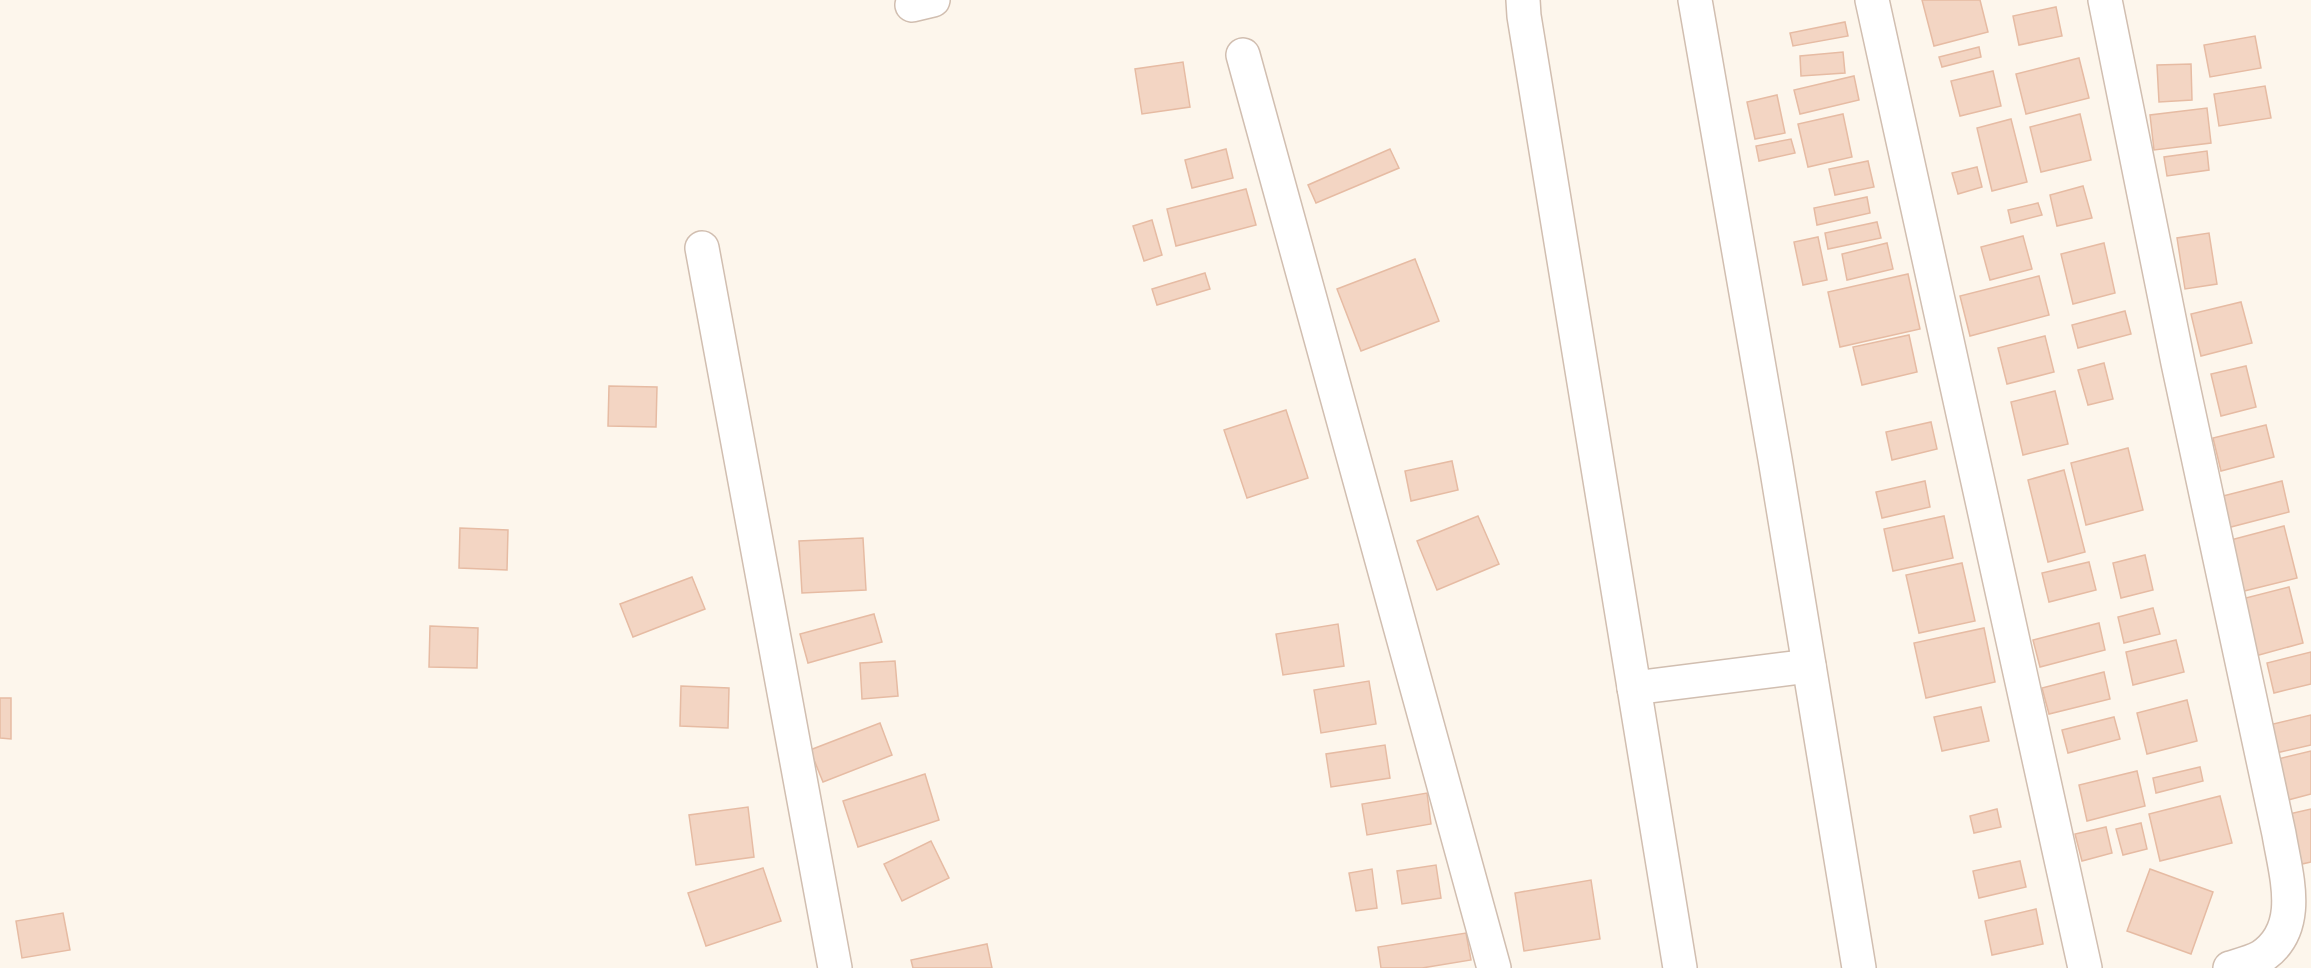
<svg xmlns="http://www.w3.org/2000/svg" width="2311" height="968" viewBox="0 0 2311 968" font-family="'Noto Sans',sans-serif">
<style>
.building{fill:#f3d5c3;stroke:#e6bba3;stroke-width:1.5}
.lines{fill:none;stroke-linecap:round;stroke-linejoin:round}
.minor-casing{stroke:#d1beb0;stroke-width:36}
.minor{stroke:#fff;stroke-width:33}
</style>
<rect width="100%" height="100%" fill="#fdf6ec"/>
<g class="building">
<polygon points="1922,0 1980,0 1988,32 1934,46"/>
<polygon points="2056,7 2062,36 2019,45 2013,16"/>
<polygon points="1845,22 1848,36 1793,46 1790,33"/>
<polygon points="2255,36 2261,68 2210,77 2204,45"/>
<polygon points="1979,47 1981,57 1942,67 1939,57"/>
<polygon points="1843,52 1845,73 1801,76 1800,56"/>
<polygon points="2079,58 2089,98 2026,114 2016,74"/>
<polygon points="1183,62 1190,107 1142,114 1135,69"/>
<polygon points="2191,64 2192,100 2159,102 2157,65"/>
<polygon points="1993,71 2001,106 1960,116 1951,81"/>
<polygon points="1854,76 1859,100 1800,114 1794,90"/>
<polygon points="2265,86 2271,118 2219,126 2214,94"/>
<polygon points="1777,95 1785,133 1755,139 1747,102"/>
<polygon points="2207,108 2211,143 2154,150 2150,115"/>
<polygon points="1843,114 1852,157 1808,167 1798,124"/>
<polygon points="2080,114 2091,160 2041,172 2030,127"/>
<polygon points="2011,119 2027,182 1992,191 1977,128"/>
<polygon points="1791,139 1795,153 1759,161 1756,146"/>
<polygon points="1226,149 1233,178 1192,188 1185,160"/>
<polygon points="1390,149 1399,168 1316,203 1308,185"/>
<polygon points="2207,151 2209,170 2167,176 2164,157"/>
<polygon points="1868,161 1874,187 1835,195 1829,169"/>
<polygon points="1977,167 1982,187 1958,194 1952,173"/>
<polygon points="2083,186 2092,218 2057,226 2050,195"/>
<polygon points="1246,189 1256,225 1176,246 1167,209"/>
<polygon points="1867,197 1870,213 1817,225 1814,208"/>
<polygon points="2038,203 2042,215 2011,223 2008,210"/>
<polygon points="1152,220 1162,255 1144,261 1133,226"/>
<polygon points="1877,222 1881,238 1828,249 1825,233"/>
<polygon points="2209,233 2217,284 2185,289 2177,238"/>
<polygon points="2023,236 2032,269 1990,280 1981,247"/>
<polygon points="1818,237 1827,280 1803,285 1794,242"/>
<polygon points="1887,243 1893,269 1847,280 1842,254"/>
<polygon points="2104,243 2115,293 2073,304 2061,254"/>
<polygon points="1415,259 1439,321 1361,351 1337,289"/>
<polygon points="1205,273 1210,289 1157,305 1152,289"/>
<polygon points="1908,274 1920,329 1840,347 1828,292"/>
<polygon points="2039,276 2049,315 1970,336 1960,296"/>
<polygon points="2241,302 2252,343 2201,356 2191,314"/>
<polygon points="2125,311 2131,334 2078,348 2072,325"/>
<polygon points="1909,335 1917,372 1862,385 1853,347"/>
<polygon points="2045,336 2054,372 2007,384 1998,348"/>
<polygon points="2104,363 2113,399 2088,405 2078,370"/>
<polygon points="2246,366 2256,407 2221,416 2211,374"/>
<polygon points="609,386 657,387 656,427 608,426"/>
<polygon points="2055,391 2068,444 2023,455 2011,402"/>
<polygon points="1286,410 1308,478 1247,498 1224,430"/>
<polygon points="1931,422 1937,449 1892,460 1886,432"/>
<polygon points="2266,425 2274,457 2221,471 2213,438"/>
<polygon points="2128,448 2143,510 2086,525 2071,463"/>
<polygon points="1452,461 1458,490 1411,501 1405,471"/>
<polygon points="2064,470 2085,552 2048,562 2028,480"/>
<polygon points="1925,481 1930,507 1882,518 1876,492"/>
<polygon points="2282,481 2289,512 2227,528 2219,497"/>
<polygon points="1478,516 1499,564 1437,590 1417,541"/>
<polygon points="1944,516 1953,558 1893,571 1884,529"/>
<polygon points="2284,526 2297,578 2236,593 2223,542"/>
<polygon points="460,528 508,530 507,570 459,568"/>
<polygon points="863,538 866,590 802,593 799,541"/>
<polygon points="2145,555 2153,590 2121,598 2113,563"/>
<polygon points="2089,562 2096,590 2049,602 2042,573"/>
<polygon points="1962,563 1975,621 1919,633 1906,575"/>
<polygon points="692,577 705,609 633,637 620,604"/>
<polygon points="2289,587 2303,643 2248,658 2234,601"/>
<polygon points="2153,608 2160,634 2124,643 2118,617"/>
<polygon points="874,614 882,642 808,663 800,634"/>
<polygon points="2099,623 2105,650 2040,667 2033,640"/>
<polygon points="1338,624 1344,666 1283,675 1276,634"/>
<polygon points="430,626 478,628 477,668 429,667"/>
<polygon points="1984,628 1995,682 1926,698 1914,643"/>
<polygon points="2176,640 2184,672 2133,685 2126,652"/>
<polygon points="2311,652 2311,684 2274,693 2267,663"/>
<polygon points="895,661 898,696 862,699 860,663"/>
<polygon points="2104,672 2110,699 2049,714 2042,688"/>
<polygon points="1369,681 1376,724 1321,733 1314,690"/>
<polygon points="681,686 729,688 728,728 680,726"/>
<polygon points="0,698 11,698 11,739 0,738"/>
<polygon points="2187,700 2197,741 2147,754 2137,713"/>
<polygon points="1981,707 1989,741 1942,751 1934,717"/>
<polygon points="2311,715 2311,745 2276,753 2269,725"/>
<polygon points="2114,717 2120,739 2068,753 2062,730"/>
<polygon points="880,723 892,755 823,782 810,750"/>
<polygon points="1385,745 1390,778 1331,787 1326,754"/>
<polygon points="2311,751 2311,794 2288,800 2278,759"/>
<polygon points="2200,767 2203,781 2156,793 2153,778"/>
<polygon points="2137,771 2145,806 2087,821 2079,785"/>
<polygon points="925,774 939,820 858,847 843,801"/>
<polygon points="1427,793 1431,824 1367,835 1362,804"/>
<polygon points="2220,796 2232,843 2160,861 2149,814"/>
<polygon points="748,807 754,857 696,865 689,815"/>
<polygon points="1997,809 2001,827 1974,833 1970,816"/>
<polygon points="2311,809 2311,862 2302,864 2289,814"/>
<polygon points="2141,823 2147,849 2123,855 2116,829"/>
<polygon points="2106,827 2112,853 2082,861 2075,834"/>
<polygon points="931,841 949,878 902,901 884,864"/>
<polygon points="2020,861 2026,887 1979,898 1973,871"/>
<polygon points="1436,865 1441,898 1402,904 1397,871"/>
<polygon points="763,868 781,921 706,946 688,893"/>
<polygon points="1372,869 1377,908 1356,911 1349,873"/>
<polygon points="2150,869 2213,892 2191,954 2127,931"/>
<polygon points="1591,880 1600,939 1524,951 1515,893"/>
<polygon points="2036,909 2043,944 1992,955 1985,921"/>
<polygon points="63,913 70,950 22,958 16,921"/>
<polygon points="1466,933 1471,960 1422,968 1381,968 1378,947"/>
<polygon points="987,944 992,968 913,968 911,960"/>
</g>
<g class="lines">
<g class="minor-casing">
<g id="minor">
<polyline points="1523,0 1524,16 1680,968"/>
<polyline points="1695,0 1775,459 1859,968"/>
<polyline points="1872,0 2085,968"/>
<path d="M2105,0L2178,363L2279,834C2286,876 2304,929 2261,957C2252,962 2240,965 2230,968"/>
<polyline points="912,5 933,0"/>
<polyline points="1243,55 1494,968"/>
<polyline points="702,248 835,968"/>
<polyline points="1634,688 1809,666"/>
</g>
</g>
<use href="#minor" class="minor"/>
</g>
</svg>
